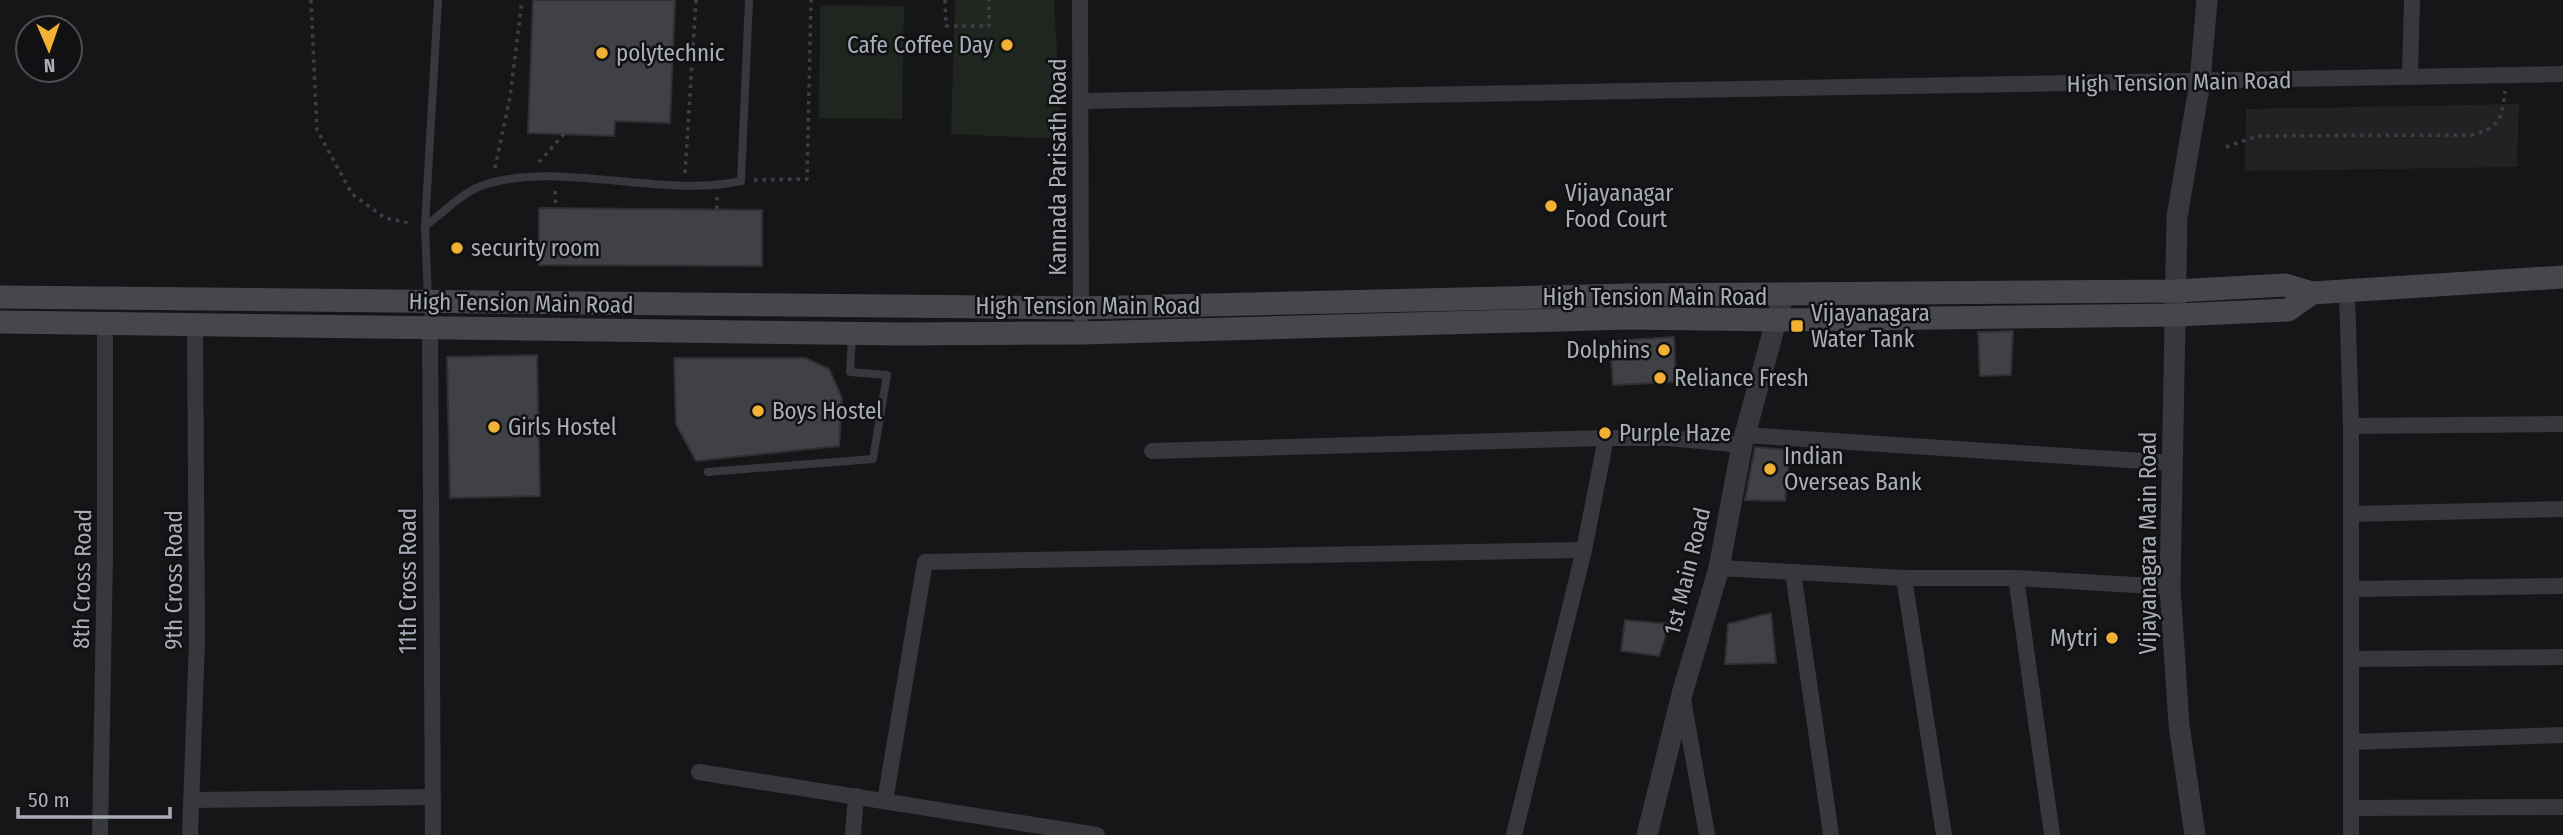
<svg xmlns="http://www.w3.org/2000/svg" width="2563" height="835" viewBox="0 0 2563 835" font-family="'Fira Sans Condensed',sans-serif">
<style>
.built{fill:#222225}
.green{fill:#1e261f}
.building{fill:#404145;stroke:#303034;stroke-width:2}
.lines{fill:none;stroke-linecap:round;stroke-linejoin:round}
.path{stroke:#3d3f44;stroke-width:3.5;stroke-dasharray:3.5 5;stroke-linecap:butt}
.service{stroke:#37383d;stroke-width:8}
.minor{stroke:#37383d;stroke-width:16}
.tertiary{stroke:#37383d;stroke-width:21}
.secondary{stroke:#45474d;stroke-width:23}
.poi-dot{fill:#f2b134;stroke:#111113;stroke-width:2.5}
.labels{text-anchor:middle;stroke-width:5;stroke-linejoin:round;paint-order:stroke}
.poi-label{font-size:23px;fill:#a8adb8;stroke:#111113;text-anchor:start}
.street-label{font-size:23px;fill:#a8adb8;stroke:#111113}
</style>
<rect width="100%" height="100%" fill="#161618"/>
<polygon class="built" points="2519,104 2517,167 2245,171 2246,109"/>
<g class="green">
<polygon points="955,0 1054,0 1062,139 951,134"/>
<polygon points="820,5 904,6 902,119 819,118"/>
</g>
<g class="building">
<polygon points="533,0 675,0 670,123 615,121 614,136 528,133"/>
<polygon points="539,208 762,210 762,266 539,265"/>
<polygon points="2013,331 2011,375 1980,376 1978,332"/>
<polygon points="1674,337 1676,382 1613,385 1610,341"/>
<polygon points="537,355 540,496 450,498 447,357"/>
<polygon points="674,358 806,358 829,369 842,398 839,446 696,461 676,424"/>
<polygon points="1755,447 1790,450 1785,501 1745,500"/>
<polygon points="1771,613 1776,663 1725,664 1728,624"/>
<polygon points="1625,620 1669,624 1659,656 1621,651"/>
</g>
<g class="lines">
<g class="path">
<polyline points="311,0 317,130 352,194 385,218 413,224"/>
<polyline points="945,0 946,26 989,26 989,0"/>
<path d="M2226,147L2257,136L2471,135C2499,128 2502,119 2505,91"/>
<polyline points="539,162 564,134"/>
<polyline points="495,168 510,97 522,0"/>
<polyline points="685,173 696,0"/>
<polyline points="754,180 807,179 811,0"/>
<polyline points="555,191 556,208"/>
<polyline points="717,209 717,197"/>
</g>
<g class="service">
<path d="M425,226C442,214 462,193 481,186C556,159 661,199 741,181L749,0"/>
<polyline points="429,326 425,226 438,0"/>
<polyline points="708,472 873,459 887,375 850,372 852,337"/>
</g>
<g class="minor">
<polyline points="1080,0 1081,317"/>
<polyline points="2410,76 2412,0"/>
<polyline points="1081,101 2563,74"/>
<polyline points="2347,292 2351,426 2351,835"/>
<polyline points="430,328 433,835"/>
<polyline points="2351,426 2563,424"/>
<polyline points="1745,435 2173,463"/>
<polyline points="1152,451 1606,438 1668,438 1742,445"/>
<polyline points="2351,514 2563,509"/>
<polyline points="1719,568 1904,578 2016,578 2170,587"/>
<polyline points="1793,572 1831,835"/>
<polyline points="1904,578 1944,835"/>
<polyline points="2016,578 2052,835"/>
<polyline points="2351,589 2563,586"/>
<polyline points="2351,659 2563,657"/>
<polyline points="1683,700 1707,835"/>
<polyline points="2351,742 2563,735"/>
<polyline points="699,772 1097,835"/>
<polyline points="191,800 430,797"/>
<polyline points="885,801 925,562 1584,550"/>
<polyline points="2351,808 2563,807"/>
<polyline points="100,835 105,554 105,323"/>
<polyline points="190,835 197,641 195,324"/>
<polyline points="853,835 856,796"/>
<polyline points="1514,835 1584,550 1606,438"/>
</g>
<g class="tertiary">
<polyline points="1647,835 1682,694 1719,568 1742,445 1783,296"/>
<polyline points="2195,835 2179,725 2170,587 2177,217 2200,82 2207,0"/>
</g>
<g class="secondary">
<polyline points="0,297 1080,308 1627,295 2175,291 2285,285 2312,293 2563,277"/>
<polyline points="0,322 902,334 1082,333 1629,318 1778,320 2176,315 2288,310 2312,293"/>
</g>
</g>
<g class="poi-dot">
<circle cx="1007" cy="45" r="7"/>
<circle cx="602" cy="53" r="7"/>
<circle cx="1551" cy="206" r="7"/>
<circle cx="457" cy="248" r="7"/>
<rect x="1790" y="319" width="14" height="14" rx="3.5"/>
<circle cx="1664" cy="350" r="7"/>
<circle cx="1660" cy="378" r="7"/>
<circle cx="758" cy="411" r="7"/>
<circle cx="494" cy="427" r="7"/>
<circle cx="1605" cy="433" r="7"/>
<circle cx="1770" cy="469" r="7"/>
<circle cx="2112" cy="638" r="7"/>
</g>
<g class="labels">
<g class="poi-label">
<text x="993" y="53" text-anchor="end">Cafe Coffee Day</text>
<text x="616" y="61">polytechnic</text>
<text x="1565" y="201">Vijayanagar<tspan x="1565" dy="26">Food Court</tspan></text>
<text x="471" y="256">security room</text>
<text x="1811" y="321">Vijayanagara<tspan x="1811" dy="26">Water Tank</tspan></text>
<text x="1650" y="358" text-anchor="end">Dolphins</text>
<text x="1674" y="386">Reliance Fresh</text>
<text x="772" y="419">Boys Hostel</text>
<text x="508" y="435">Girls Hostel</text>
<text x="1619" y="441">Purple Haze</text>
<text x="1784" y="464">Indian<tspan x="1784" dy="26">Overseas Bank</tspan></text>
<text x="2098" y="646" text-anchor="end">Mytri</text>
</g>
<g class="street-label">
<text transform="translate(2179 82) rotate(-1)" y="8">High Tension Main Road</text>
<text transform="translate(1058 167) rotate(-90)" y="8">Kannada Parisath Road</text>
<text x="1655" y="305">High Tension Main Road</text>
<text transform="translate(521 303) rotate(1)" y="8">High Tension Main Road</text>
<text x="1088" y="314">High Tension Main Road</text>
<text transform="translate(2148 543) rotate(-90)" y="8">Vijayanagara Main Road</text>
<text transform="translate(1687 571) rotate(-76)" y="8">1st Main Road</text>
<text transform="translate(82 579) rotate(-89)" y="8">8th Cross Road</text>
<text transform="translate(174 580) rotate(-90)" y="8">9th Cross Road</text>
<text transform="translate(408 581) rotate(-90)" y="8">11th Cross Road</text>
</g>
</g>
<g transform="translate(49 49) rotate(178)"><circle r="33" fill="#111113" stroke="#4d4f55" stroke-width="2"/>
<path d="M0-5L12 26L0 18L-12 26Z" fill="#f2b134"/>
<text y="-10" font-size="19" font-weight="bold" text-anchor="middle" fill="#a8adb8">N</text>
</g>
<path d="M18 807v10h152v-10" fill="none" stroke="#a8adb8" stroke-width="3.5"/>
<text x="28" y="807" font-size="21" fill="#a8adb8" stroke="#111113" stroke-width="5" paint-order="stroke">50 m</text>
</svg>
